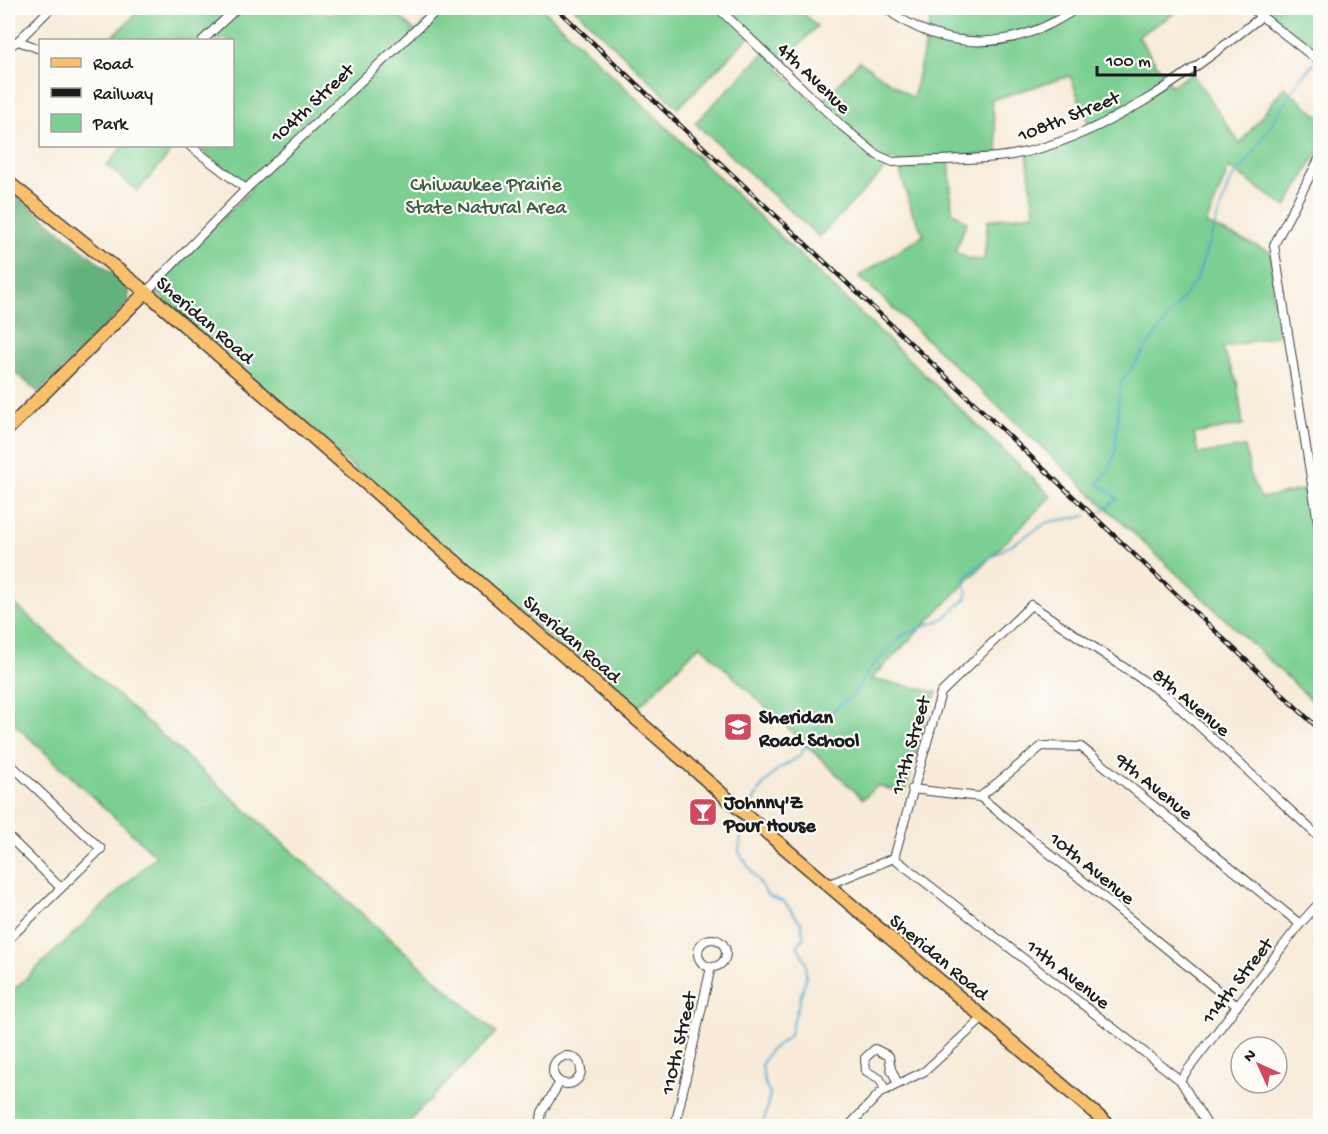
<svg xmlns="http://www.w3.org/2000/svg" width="1328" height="1134" viewBox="0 0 1328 1134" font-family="'Gochi Hand',sans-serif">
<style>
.green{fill:#7bcf92;stroke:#4c7657;stroke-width:1.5;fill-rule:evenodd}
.forest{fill:#64b27c;stroke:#40674c;stroke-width:1.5}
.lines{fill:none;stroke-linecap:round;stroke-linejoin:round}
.stream{stroke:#51a6cd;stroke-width:2}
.minor-casing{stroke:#3d3b38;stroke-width:10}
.primary-casing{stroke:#3d3b38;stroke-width:15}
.minor{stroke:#fff;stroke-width:8}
.primary{stroke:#f9bf6c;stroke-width:12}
.rail-casing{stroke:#1c1c1c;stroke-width:4.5}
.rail{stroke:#fdfcf7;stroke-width:2;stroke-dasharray:7;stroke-linecap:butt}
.labels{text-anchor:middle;stroke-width:4.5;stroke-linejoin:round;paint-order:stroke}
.street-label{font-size:20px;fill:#1c1c1c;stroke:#fdfcf7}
.park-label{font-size:20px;fill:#3d5b45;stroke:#fdfcf7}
.poi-label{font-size:20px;font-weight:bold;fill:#1c1c1c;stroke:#fdfcf7;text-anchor:start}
</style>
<rect width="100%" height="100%" fill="#fdfcf7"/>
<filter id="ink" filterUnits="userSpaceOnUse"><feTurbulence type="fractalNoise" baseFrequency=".0167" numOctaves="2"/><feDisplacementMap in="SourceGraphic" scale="12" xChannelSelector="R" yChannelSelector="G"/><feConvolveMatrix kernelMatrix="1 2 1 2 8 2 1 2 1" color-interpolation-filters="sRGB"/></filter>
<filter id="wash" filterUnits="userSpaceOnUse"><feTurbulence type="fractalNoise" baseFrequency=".008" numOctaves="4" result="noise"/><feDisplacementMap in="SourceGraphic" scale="24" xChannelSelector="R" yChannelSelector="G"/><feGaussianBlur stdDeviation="1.35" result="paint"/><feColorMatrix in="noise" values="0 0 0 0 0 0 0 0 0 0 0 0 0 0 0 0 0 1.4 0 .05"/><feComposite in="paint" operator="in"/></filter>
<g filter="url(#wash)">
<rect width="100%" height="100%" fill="#f8ebd9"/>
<g class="green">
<polygon points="142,8 322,8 330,15 338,8 391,8 416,32 441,8 542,8 1051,496 871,679 937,692 929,709 905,792 877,786 863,799 700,645 634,712 209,342 154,290 156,283 251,190 196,146 232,146 232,40 109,40"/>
<path d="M574,8H797L817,26L778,68L818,107L859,61L913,98L933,8H1167L1175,13L1138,36L1171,86L1192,73L1240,144L1284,87L1320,117V148L1286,207L1229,168L1206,224L1271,252L1272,285L1279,335L1222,348L1237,382L1243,425L1194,434L1198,454L1245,447L1251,478L1261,498L1307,489L1309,507L1320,506V708L859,276L924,235L912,212L897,160L889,159L886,168L819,237L695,123L766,51L751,35L678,108ZM1070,76L1091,130L1027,153L1034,214L988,220L984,260L969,259L955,252L967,222L952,211L949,156L999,154L991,100Z"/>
<polygon points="1259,8 1320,8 1320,56"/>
<polygon points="123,146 176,146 138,191 107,166"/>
<polygon points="8,598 496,1033 416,1114 408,1126 8,1126 8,995 156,856 8,718"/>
</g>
<path class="forest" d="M8,188L121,281C128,288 129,292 129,302L39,393L8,367Z"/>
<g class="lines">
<g class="stream">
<polyline points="1101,512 1118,498 1097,483 1109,471 1115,454 1120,384 1197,278 1229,183 1249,159 1302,76 1314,64"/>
<polyline points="749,810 759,790 776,771 800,756 810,737 823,719 853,695 868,671 903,635 943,619 967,598 965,579 977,566 1048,522 1086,516"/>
<polyline points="743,820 739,852 768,896 784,902 801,923 804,938 797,945 806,962 806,978 789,1037 770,1050 762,1064 764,1082 770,1093 763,1126"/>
</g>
</g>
</g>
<g filter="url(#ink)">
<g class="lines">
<g class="minor-casing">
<g id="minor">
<path d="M718,8L842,126L877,155L893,162C932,159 974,161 1012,155C1104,138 1191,73 1262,16"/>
<path d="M885,8C946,54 1015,51 1077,8"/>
<polyline points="1251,8 1320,62"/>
<polyline points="203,40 237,8"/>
<polyline points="18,41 51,8"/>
<polyline points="8,47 18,41 40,49"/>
<polyline points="190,146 246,189"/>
<polyline points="1320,157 1274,245 1320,535"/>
<polyline points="146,292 246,189 439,8"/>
<polyline points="8,762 101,849 8,940"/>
<polyline points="912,789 980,797 1237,1006"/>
<polyline points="980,797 1042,746 1081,747 1300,924"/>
<polyline points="8,836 61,888"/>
<polyline points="894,858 1180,1080 1208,1126"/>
<polyline points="827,885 894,858 941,693 1031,605 1168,697 1320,838"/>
<circle cx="712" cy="953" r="14"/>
<circle cx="567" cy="1070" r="14"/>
<polyline points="1180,1080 1300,924 1320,902"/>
<polyline points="885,1090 880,1079 866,1071 865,1058 875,1049 889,1056 891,1069 898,1084"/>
<polyline points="540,1126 542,1112 560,1082"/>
<polyline points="675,1126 711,967"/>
<polyline points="849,1126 880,1093 925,1071 983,1018"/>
</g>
</g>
<g class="primary-casing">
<g id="primary">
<polyline points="8,182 146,292 752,820 1110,1126"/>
<polyline points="8,429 146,292"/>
</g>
</g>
<use href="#minor" class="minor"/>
<use href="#primary" class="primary"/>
<g class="rail-casing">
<polyline id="rail" points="556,8 1320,730"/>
</g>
<use href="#rail" class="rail"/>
</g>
</g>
<defs>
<g id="school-square" transform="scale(1.5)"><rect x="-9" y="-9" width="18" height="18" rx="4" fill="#d1495b" stroke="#fdfcf7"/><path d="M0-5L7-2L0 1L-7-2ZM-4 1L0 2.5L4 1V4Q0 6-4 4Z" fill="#fff"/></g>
<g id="bar-square" transform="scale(1.5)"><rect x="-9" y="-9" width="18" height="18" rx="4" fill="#d1495b" stroke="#fdfcf7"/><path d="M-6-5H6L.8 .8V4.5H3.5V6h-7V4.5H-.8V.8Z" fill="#fff"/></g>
</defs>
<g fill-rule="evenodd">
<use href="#school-square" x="738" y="727"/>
<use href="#bar-square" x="703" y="812"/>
</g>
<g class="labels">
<g class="street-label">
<text transform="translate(815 77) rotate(44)" y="7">4th Avenue</text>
<text transform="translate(311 102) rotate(-43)" y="7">104th Street</text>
<text transform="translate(1068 115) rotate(-22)" y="7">108th Street</text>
<text transform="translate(206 319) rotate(41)" y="7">Sheridan Road</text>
<text transform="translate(573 638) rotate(41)" y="7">Sheridan Road</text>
<text transform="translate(1192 701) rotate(40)" y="7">8th Avenue</text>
<text transform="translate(909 745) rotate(-74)" y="7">111th Street</text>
<text transform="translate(1155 785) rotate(39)" y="7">9th Avenue</text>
<text transform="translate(1093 867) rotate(39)" y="7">10th Avenue</text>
<text transform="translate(940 956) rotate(40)" y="7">Sheridan Road</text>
<text transform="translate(1069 973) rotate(38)" y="7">11th Avenue</text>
<text transform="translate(1236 980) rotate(-52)" y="7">114th Street</text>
<text transform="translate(677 1043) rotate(-77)" y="7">110th Street</text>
</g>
<g class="park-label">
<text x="486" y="190">Chiwaukee Prairie<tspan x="486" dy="23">State Natural Area</tspan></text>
</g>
<g class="poi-label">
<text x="759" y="723">Sheridan<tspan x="759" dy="23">Road School</tspan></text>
<text x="724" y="808">Johnny'Z<tspan x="724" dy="23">Pour House</tspan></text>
</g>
</g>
<rect width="1328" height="1134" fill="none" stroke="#fdfcf7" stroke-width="30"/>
<rect x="39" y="39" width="195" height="108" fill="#fdfcf7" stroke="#a3a29f" stroke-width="1.5"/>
<rect x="51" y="58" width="30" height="9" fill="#f9bf6c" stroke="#a3a29f" stroke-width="1.5"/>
<text x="93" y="69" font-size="18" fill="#1c1c1c">Road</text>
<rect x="51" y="88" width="30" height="9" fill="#1c1c1c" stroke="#a3a29f" stroke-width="1.5"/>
<text x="93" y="99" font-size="18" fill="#1c1c1c">Railway</text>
<rect x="51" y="114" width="30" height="18" fill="#7bcf92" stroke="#a3a29f" stroke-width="1.5"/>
<text x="93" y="129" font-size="18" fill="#1c1c1c">Park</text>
<g transform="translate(1259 1065) rotate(315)"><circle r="28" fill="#fdfcf7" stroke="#a3a29f" stroke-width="1.5"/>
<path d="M0-4.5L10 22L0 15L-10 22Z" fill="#d1495b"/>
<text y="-9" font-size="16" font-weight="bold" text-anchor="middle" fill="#1c1c1c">N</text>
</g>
<path d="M1097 66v9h98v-9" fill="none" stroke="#1c1c1c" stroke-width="3"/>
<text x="1106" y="66" font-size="18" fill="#1c1c1c" stroke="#fdfcf7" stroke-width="4.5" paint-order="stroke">100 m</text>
</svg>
